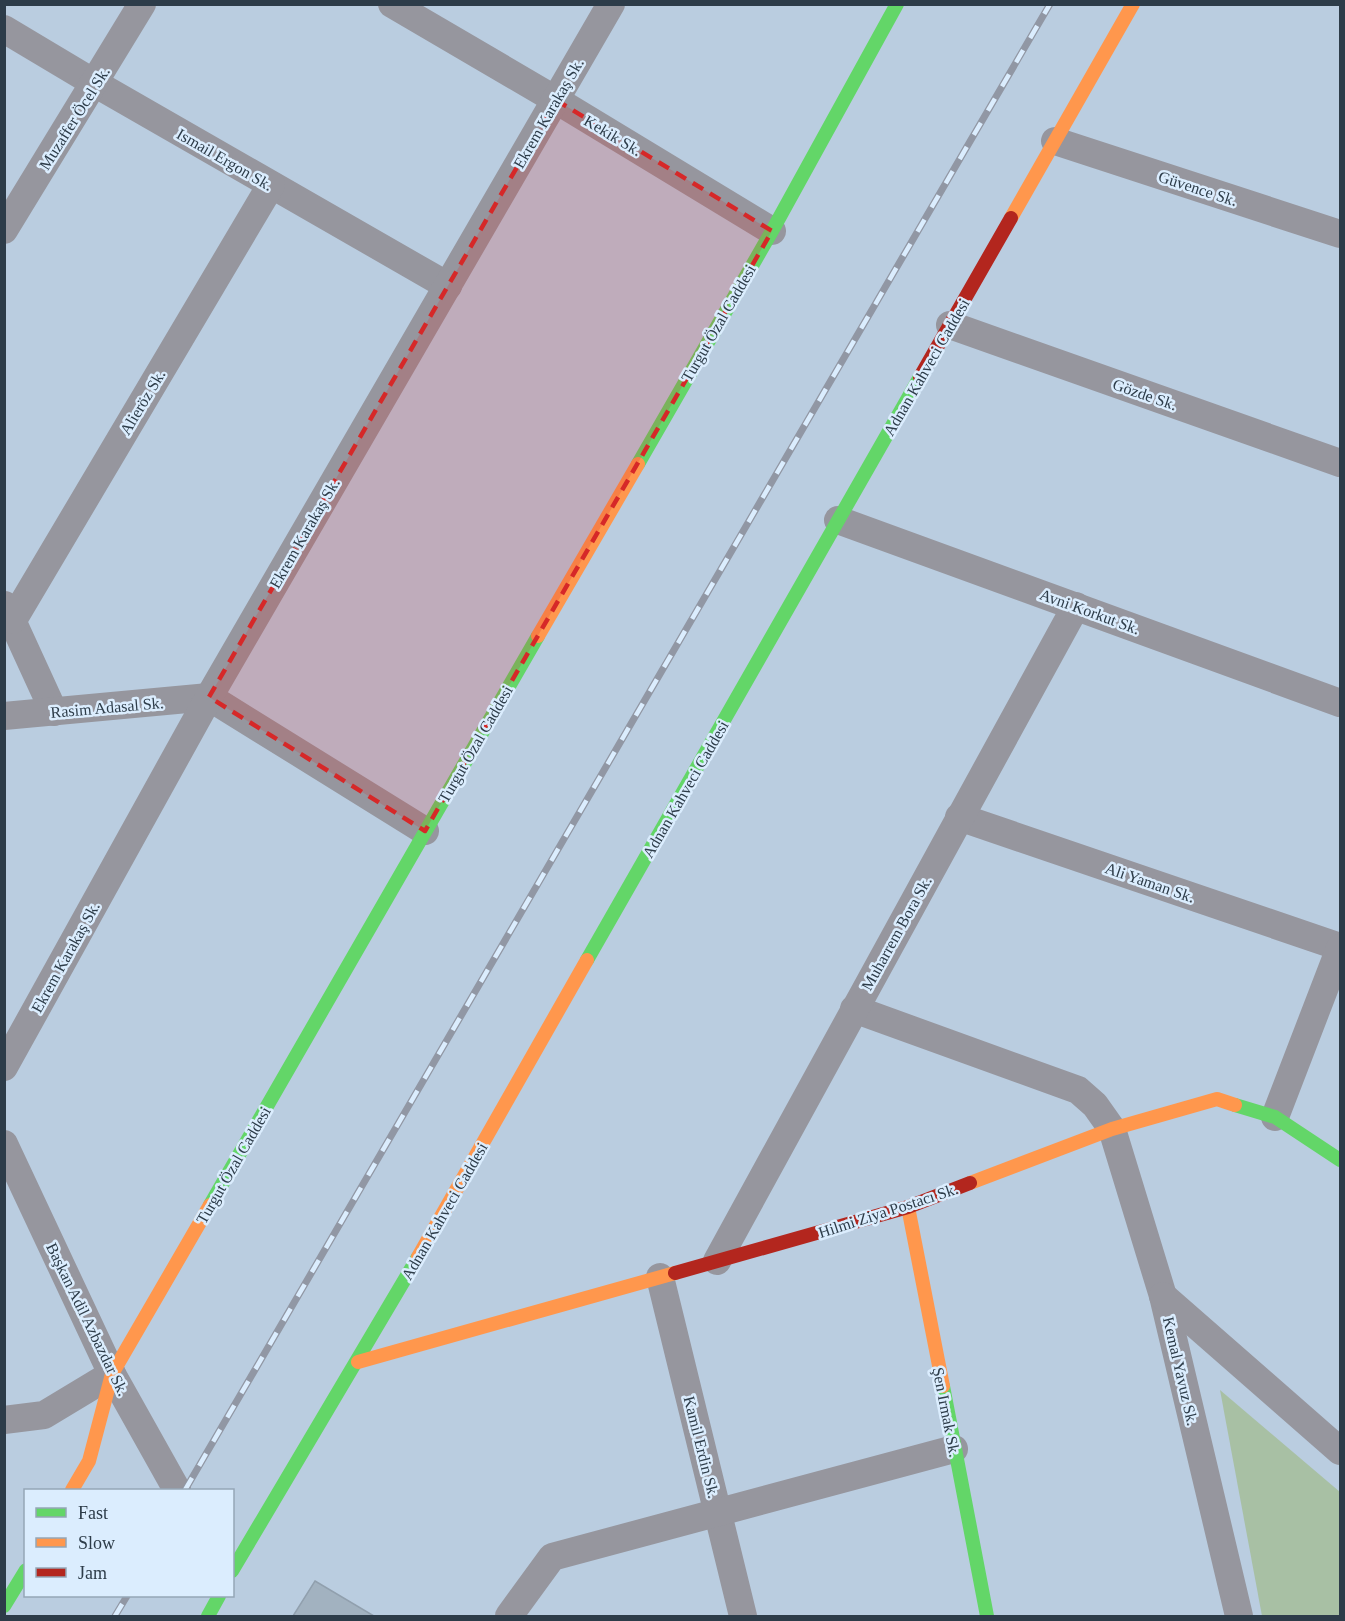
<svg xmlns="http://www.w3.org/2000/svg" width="1345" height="1621" viewBox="0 0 1345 1621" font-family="'Times New Roman',serif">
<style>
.green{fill:#a8c0a4}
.building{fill:#a2b2c0;stroke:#91a0ae;stroke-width:1.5}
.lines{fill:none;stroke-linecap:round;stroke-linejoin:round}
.street{stroke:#96969e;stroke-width:28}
.fast{stroke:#63d668;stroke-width:14}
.slow{stroke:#ff974d;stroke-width:14}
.jam{stroke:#b3261e;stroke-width:14}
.rail-casing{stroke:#9197a4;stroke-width:7}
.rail{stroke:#dbedfe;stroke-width:4.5;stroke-dasharray:14;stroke-linecap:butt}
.marked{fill:#d62828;fill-opacity:0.2;stroke:#d62828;stroke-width:4.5;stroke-dasharray:12 8;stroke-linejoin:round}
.labels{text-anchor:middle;stroke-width:5;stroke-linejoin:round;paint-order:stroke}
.street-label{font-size:16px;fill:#2d3c49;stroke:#dbedfe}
</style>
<rect width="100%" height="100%" fill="#bacde0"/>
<polygon class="green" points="1220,1390 1340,1492 1340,1616 1262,1616"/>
<polygon class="building" points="315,1581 374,1616 293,1616"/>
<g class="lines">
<g class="street">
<polyline points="392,4 556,100 772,231"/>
<polyline points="4,29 96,84 448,286"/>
<polyline points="1055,141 1340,234"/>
<polyline points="4,230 142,4"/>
<polyline points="950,325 1340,463"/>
<polyline points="838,520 1340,703"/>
<polyline points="5,605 54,712"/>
<polyline points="13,620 271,185"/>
<polyline points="4,716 209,697 425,831"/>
<polyline points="959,817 1340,947"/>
<polyline points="854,1009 1078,1090 1095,1105 1112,1129 1163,1296 1239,1616"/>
<polyline points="4,1067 209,697 611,4"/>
<polyline points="1275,1117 1340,948"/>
<polyline points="4,1144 112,1374 177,1490"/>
<polyline points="717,1261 1076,606"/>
<polyline points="660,1277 743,1616"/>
<polyline points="1163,1296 1340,1451"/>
<polyline points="4,1420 44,1415 112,1374"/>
<polyline points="509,1616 552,1557 954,1449"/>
</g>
<g class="fast">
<polyline points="638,464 772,231 897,4"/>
<polyline points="587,960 920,377"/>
<polyline points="1235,1105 1275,1117 1340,1160"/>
<polyline points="210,1205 538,636"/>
<polyline points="943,1386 987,1616"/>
<polyline points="232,1571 418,1257"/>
<polyline points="4,1606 26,1570"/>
<polyline points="208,1616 219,1596"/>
</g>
<g class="slow">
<polyline points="1011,218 1133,4"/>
<polyline points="538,636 638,464"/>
<polyline points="970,1183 1112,1129 1217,1099 1235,1105"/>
<polyline points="908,1207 943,1386"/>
<polyline points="418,1257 587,960"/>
<polyline points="358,1362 675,1273"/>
<polyline points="72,1490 89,1461 112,1374 210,1205"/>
</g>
<g class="jam">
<polyline points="920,377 1011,218"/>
<polyline points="675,1273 908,1207 970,1183"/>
</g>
<g class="rail-casing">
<g id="rail">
<polyline points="185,1490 1050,4"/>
<polyline points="115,1616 127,1596"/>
</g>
</g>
<use href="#rail" class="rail"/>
</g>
<path class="marked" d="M556,100L772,231L425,831L209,697Z"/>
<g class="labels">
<g class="street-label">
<text transform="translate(548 113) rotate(-60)" y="6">Ekrem Karakaş Sk.</text>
<text transform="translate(74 118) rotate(-58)" y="6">Muzaffer Öcel Sk.</text>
<text transform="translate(613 135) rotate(31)" y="6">Kekik Sk.</text>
<text transform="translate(225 159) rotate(30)" y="6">Ismail Ergon Sk.</text>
<text transform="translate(1198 188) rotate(18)" y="6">Güvence Sk.</text>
<text transform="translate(718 323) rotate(-60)" y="6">Turgut Özal Caddesi</text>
<text transform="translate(926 367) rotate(-60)" y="6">Adnan Kahveci Caddesi</text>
<text transform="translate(1145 394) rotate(19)" y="6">Gözde Sk.</text>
<text transform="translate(142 402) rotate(-59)" y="6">Alieröz Sk.</text>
<text transform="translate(304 533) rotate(-60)" y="6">Ekrem Karakaş Sk.</text>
<text transform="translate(1090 611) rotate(20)" y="6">Avni Korkut Sk.</text>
<text transform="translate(107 707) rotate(-5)" y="6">Rasim Adasal Sk.</text>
<text transform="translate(475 744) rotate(-60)" y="6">Turgut Özal Caddesi</text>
<text transform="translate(685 789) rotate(-60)" y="6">Adnan Kahveci Caddesi</text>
<text transform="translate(1150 882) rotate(19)" y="6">Ali Yaman Sk.</text>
<text transform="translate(896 933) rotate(-61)" y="6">Muharrem Bora Sk.</text>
<text transform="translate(65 957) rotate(-61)" y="6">Ekrem Karakaş Sk.</text>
<text transform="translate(233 1165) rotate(-60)" y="6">Turgut Özal Caddesi</text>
<text transform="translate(888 1210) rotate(-18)" y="6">Hilmi Ziya Postacı Sk.</text>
<text transform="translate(444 1211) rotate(-60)" y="6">Adnan Kahveci Caddesi</text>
<text transform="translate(88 1319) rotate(64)" y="6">Başkan Adil Azbazdar Sk.</text>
<text transform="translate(1181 1371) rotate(77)" y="6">Kemal Yavuz Sk.</text>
<text transform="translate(947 1412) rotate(79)" y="6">Şen Irmak Sk.</text>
<text transform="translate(702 1447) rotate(76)" y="6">Kamil Erdin Sk.</text>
</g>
</g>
<rect width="1345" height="1621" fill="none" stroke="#2d3c49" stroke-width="12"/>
<rect x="24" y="1489" width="210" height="108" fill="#dbedfe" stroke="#95a6b6" stroke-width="1.5"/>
<rect x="36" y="1508" width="30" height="9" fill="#63d668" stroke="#95a6b6" stroke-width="1.5"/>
<text x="78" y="1519" font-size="18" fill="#2d3c49">Fast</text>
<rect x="36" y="1538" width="30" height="9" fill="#ff974d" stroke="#95a6b6" stroke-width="1.5"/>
<text x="78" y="1549" font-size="18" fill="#2d3c49">Slow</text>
<rect x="36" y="1568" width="30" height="9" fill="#b3261e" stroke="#95a6b6" stroke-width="1.5"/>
<text x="78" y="1579" font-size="18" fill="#2d3c49">Jam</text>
</svg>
